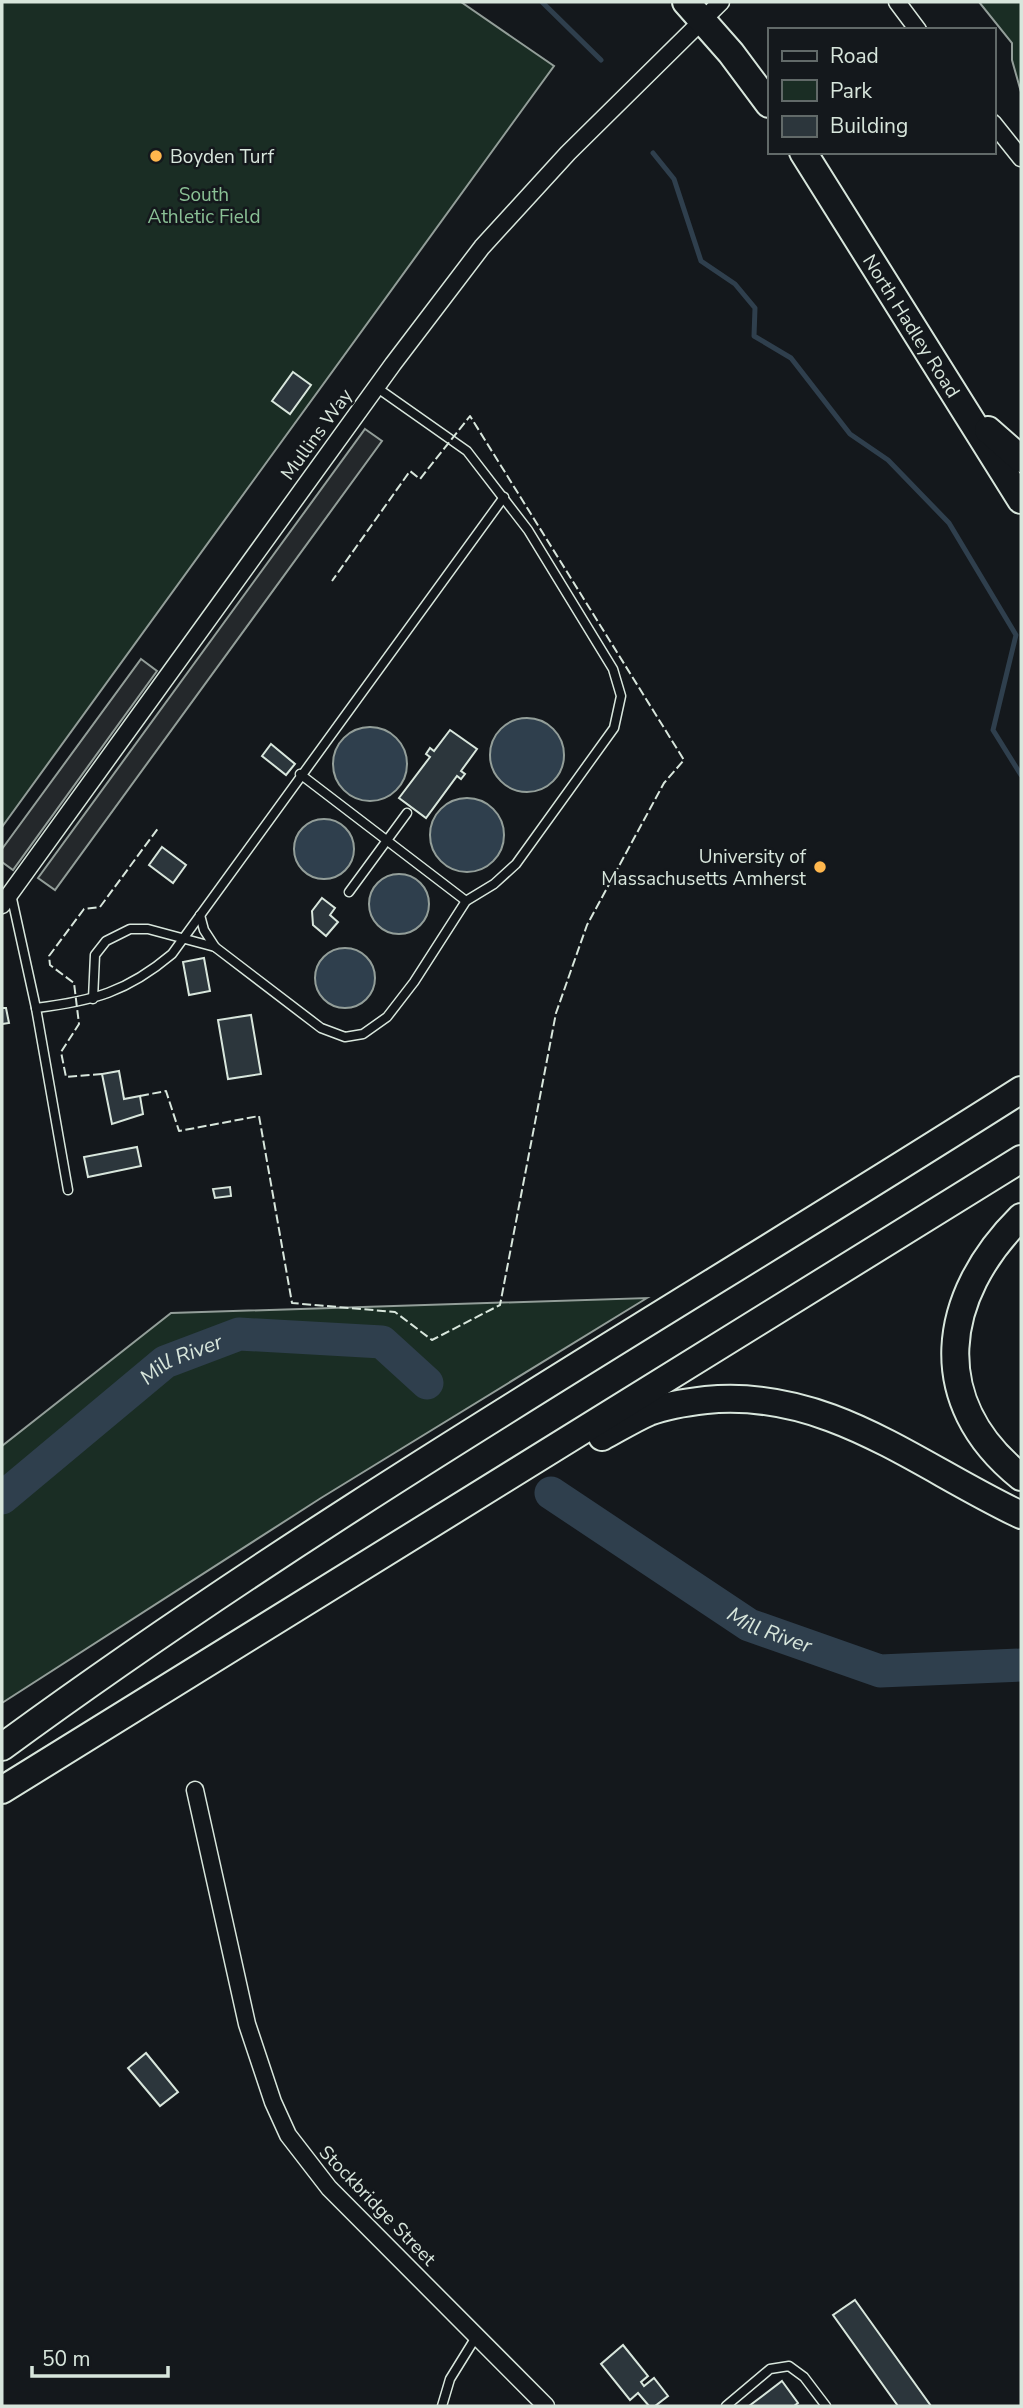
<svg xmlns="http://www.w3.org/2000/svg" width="1023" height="2408" viewBox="0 0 1023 2408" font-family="'Nunito Sans',sans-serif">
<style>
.green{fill:#1a2d24;stroke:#939e99;stroke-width:2}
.parking{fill:#24282b;stroke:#939e99;stroke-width:2}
.water{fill:#2f3f4d;stroke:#939e99;stroke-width:2}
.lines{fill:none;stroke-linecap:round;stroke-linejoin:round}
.stream{stroke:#2f3f4d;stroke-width:5}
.river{stroke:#2f3f4d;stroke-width:33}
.building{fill:#2c363c;stroke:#d8e6dc;stroke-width:2}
.service-casing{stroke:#d8e6dc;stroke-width:11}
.minor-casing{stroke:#d8e6dc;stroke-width:19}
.primary-casing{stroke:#d8e6dc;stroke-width:30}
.service{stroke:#14181c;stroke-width:8}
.minor{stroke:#14181c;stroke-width:16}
.primary{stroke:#14181c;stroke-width:26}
.fence{stroke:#d8e6dc;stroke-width:2;stroke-dasharray:9 3.5;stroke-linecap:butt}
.poi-dot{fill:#ffb74d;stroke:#14181c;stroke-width:2.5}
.labels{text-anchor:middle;stroke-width:5;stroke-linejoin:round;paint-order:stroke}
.poi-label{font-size:19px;fill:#d8e6dc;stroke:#14181c;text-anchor:start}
.park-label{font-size:19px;fill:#8ac095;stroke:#14181c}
.street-label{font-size:19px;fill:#d8e6dc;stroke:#14181c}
.water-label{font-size:21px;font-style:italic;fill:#d8e6dc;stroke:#14181c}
</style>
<rect width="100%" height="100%" fill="#14181c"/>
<g class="green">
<polygon points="2,2 461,2 554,66 2,827"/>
<polygon points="979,2 1021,2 1021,92 1012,60 1012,43"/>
<polygon points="647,1298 321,1498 2,1703 2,1446 171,1313"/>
</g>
<g class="parking">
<polygon points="365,429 382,441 55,890 38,878"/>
<polygon points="141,659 157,671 13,870 2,862 2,849"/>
</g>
<g class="water">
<circle cx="527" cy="755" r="37"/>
<circle cx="370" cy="764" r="37"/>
<circle cx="467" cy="835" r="37"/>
<circle cx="324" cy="849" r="30"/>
<circle cx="399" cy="904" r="30"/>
<circle cx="345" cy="978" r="30"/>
</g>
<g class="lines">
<g class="stream">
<polyline points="542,2 601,60"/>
<polyline points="653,153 674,179 701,261 735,284 755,308 754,336 791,358 850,434 888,460 949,523 1016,635 993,730 1021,775"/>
</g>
<g class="river">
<path id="s1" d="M551,1493L749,1625L880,1671L1021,1665"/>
<path id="s2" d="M2,1498L165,1362L239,1334L382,1342L427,1383"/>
</g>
</g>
<g class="building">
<polygon points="293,372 311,385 290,414 272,401"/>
<polygon points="450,730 477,749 461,771 465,774 461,779 457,776 426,818 399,798 430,757 426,754 430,748 434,751"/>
<polygon points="271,744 295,764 286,775 262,756"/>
<polygon points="162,847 186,865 173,883 149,865"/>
<polygon points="322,898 335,908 330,915 338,922 326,936 313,925 312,911"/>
<polygon points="204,958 210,991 189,995 183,962"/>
<polygon points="2,1008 6,1008 9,1023 2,1024"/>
<polygon points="251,1015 261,1074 228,1079 218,1020"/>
<polygon points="119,1071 124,1099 140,1096 143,1114 112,1124 102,1074"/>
<polygon points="137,1147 141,1166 88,1177 84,1157"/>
<polygon points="230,1187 231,1196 215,1198 213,1189"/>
<polygon points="146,2053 178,2092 160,2106 128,2068"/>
<polygon points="855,2300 931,2406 898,2406 833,2315"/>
<polygon points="623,2345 648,2376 641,2382 644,2386 654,2378 668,2396 655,2406 649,2406 638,2393 630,2400 601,2364"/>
<polygon points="782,2381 798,2403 794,2406 749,2406"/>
</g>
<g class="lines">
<g class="service-casing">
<g id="service">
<polyline points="300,774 466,901"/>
<polyline points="349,892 407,813"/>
<polyline points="11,894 36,1008 68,1190"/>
<polyline points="200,915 204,930 215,947"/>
<polyline points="93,999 95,955 106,941 130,929 148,929 215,947 321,1028 345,1037 363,1034 387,1017 414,982 466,901 494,884 516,864 614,728 621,696 613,669 528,530 467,451 376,387"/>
<path d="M36,1008C93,1001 127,992 172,954L504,497"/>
<polyline points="442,2406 450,2379 476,2337"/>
<polyline points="726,2406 770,2369 789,2366 804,2377 826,2406"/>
</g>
</g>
<g class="minor-casing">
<g id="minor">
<polyline points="897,2 918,30"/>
<polyline points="993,123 1021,158"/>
<polyline points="2,905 393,364 482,247 568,153 721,2"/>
<polyline points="195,1790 247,2024 273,2102 288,2135 329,2188 546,2406"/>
</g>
</g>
<g class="primary-casing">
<g id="primary">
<polyline points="686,2 731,53 769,104"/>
<path id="s3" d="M803,152L1021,500"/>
<polyline points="988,430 1021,459"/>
<path d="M1021,1217C941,1296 926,1401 1021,1477"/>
<path d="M602,1437C617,1429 633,1419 649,1412C667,1405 688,1402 706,1400C828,1388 917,1466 1021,1515"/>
<path d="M2,1747C328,1508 680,1307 1021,1090"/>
<polyline points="2,1790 1021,1159"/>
</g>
</g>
<use href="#service" class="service"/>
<use href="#minor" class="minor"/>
<use href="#primary" class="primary"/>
<g class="fence">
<polyline points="102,1074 66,1077 61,1052 79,1024 74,983 50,965 49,956 84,909 100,907 159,827"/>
<polyline points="140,1096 166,1091 179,1131 259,1116 292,1303 395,1312 432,1340 500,1305 556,1013 587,925 664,783 684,760 470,416 420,479 410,471 332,581"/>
</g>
</g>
<g class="poi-dot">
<circle cx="156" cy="156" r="7"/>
<circle cx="820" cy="867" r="7"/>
</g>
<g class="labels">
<g class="poi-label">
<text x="170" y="163">Boyden Turf</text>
<text x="806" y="863" text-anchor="end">University of<tspan x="806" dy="22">Massachusetts Amherst</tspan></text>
</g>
<g class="park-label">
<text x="204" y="201">South<tspan x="204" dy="22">Athletic Field</tspan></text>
</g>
<g class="street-label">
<text dy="7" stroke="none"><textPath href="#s3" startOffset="205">North Hadley Road</textPath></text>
<text transform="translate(316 434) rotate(-54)" y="7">Mullins Way</text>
<text transform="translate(378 2205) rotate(46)" y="7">Stockbridge Street</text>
</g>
<g class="water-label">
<text dy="7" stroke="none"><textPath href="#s2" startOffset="228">Mill River</textPath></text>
<text dy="7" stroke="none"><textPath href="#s1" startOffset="259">Mill River</textPath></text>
</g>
</g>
<rect width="1023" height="2408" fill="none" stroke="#d8e6dc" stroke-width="7"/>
<rect x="768" y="28" width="228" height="126" fill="#14181c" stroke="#626a69" stroke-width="2"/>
<rect x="782" y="51" width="35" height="10" fill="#14181c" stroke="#626a69" stroke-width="2"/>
<text x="830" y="63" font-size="21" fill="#d8e6dc">Road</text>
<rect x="782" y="80" width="35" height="21" fill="#1a2d24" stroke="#626a69" stroke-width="2"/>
<text x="830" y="98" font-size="21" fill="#d8e6dc">Park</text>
<rect x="782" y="116" width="35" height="21" fill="#2c363c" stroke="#626a69" stroke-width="2"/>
<text x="830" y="133" font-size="21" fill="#d8e6dc">Building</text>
<path d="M32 2366v10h136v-10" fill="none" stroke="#d8e6dc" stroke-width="3.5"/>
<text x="42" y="2366" font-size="21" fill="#d8e6dc" stroke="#14181c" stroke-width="5" paint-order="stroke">50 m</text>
</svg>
